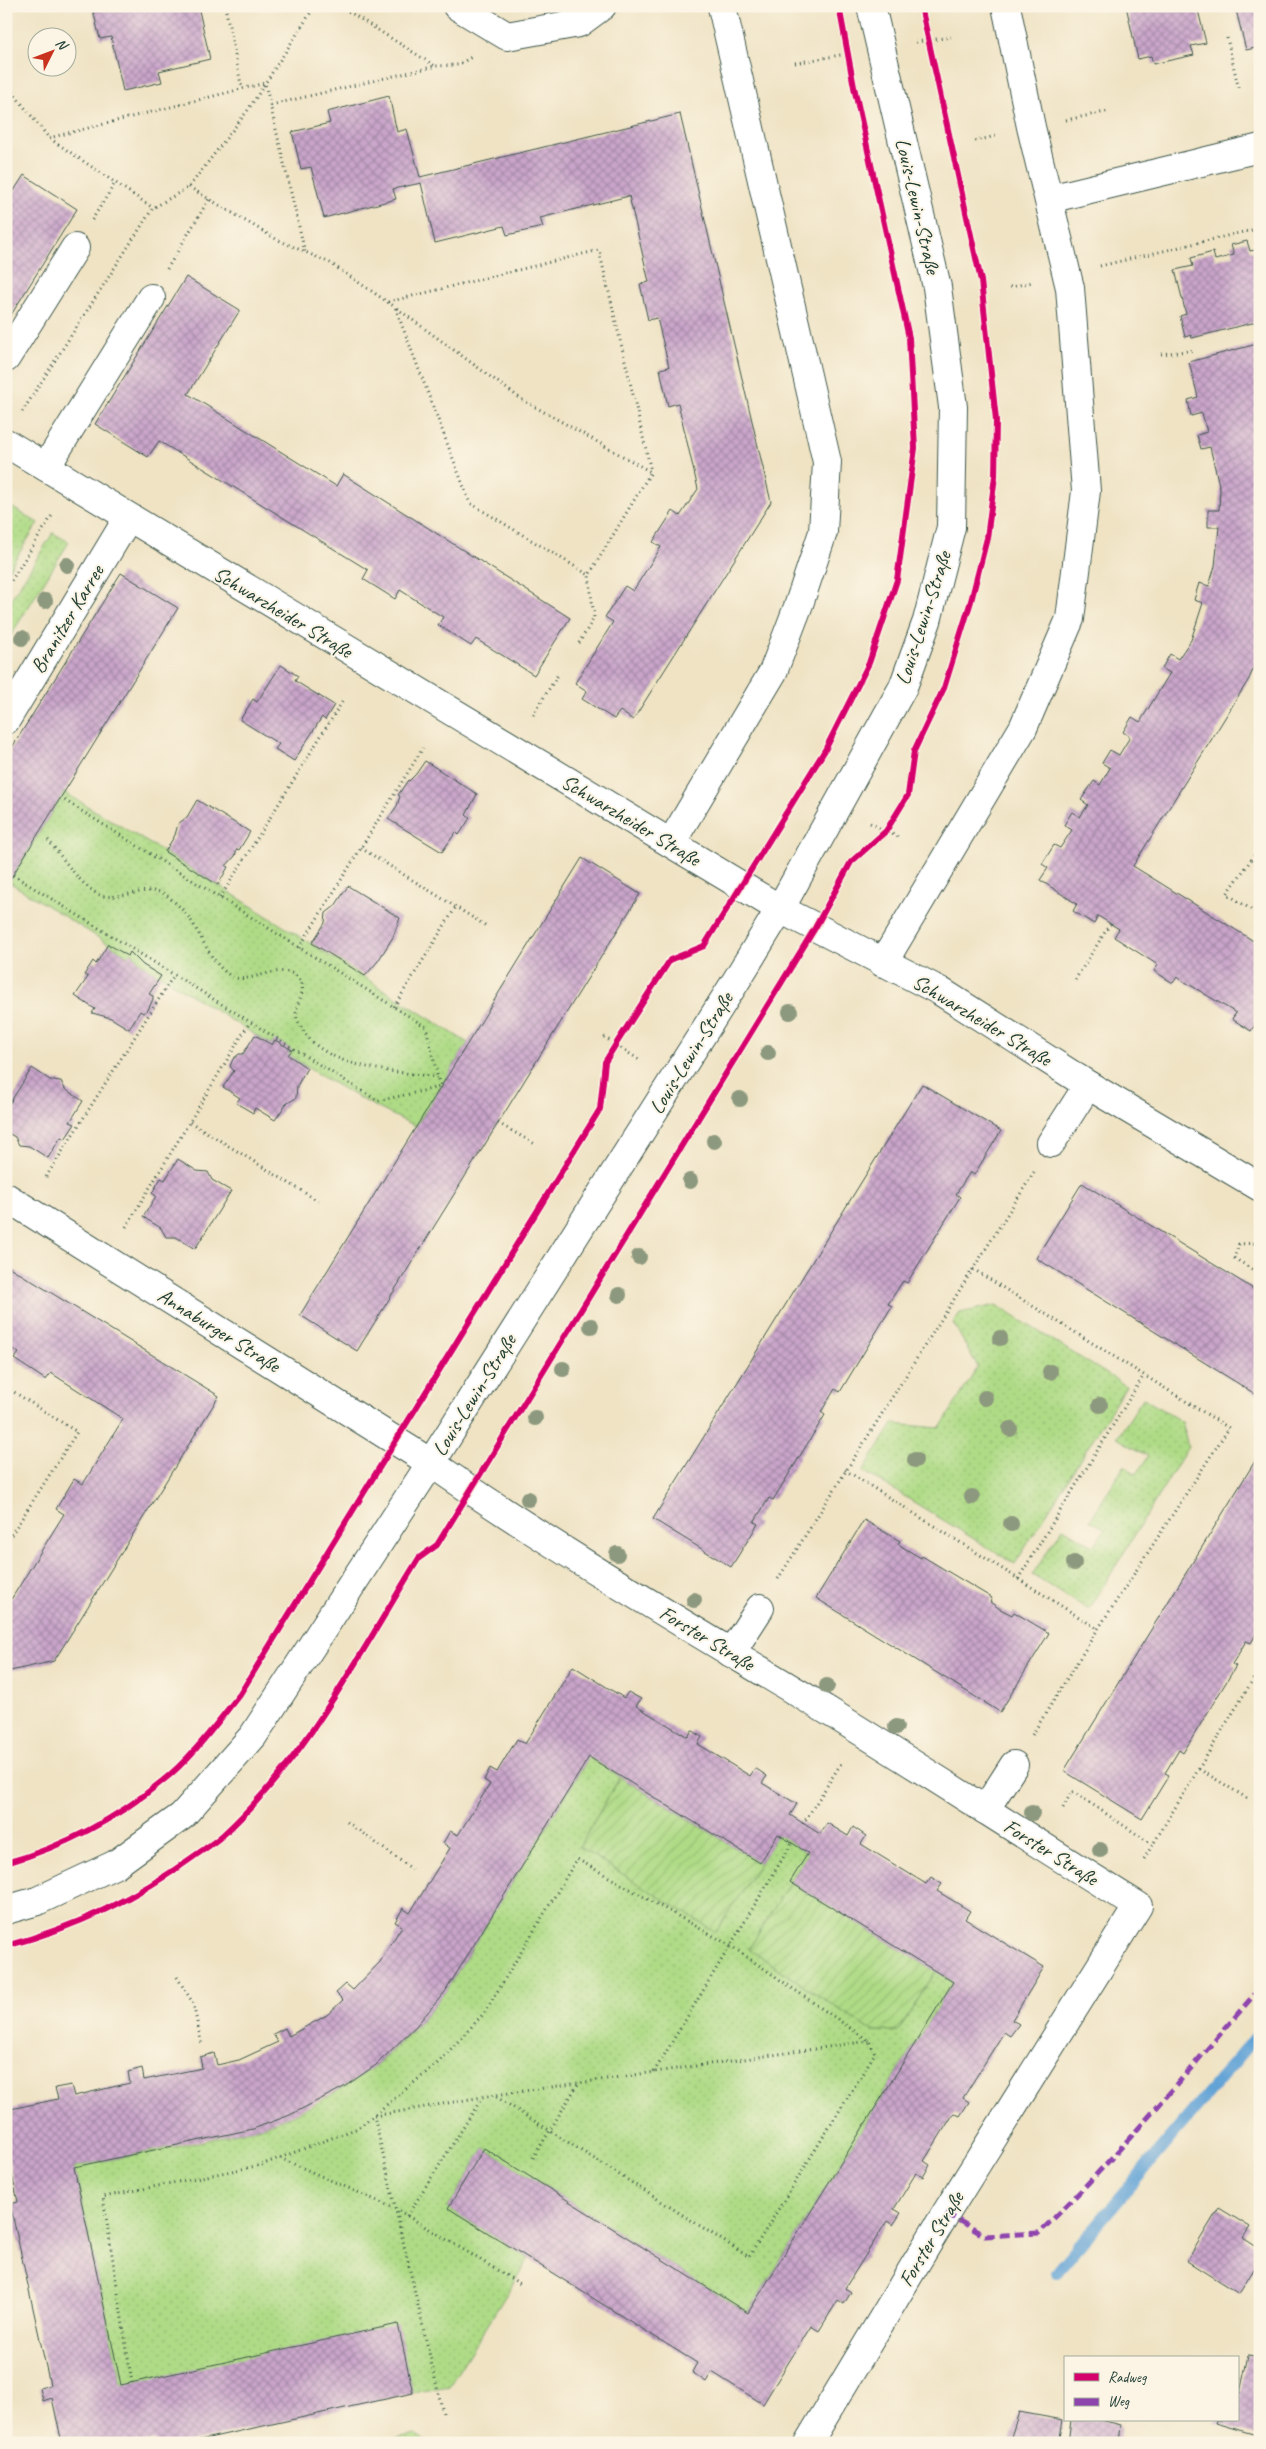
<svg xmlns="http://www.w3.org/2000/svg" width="1266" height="2449" viewBox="0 0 1266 2449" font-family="Caveat,sans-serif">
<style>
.grass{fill:url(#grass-dots);stroke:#678c5d}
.garden{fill:url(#garden-furrows);stroke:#678c5d}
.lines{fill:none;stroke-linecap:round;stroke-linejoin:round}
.stream{stroke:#62a3d6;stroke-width:12}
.building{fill:url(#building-cross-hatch)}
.minor-casing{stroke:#3e564a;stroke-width:30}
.path{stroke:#3e564a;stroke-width:3;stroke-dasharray:1 4;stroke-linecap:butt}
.minor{stroke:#fff;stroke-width:28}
.quiet{stroke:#8e44ad;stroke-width:5;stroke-dasharray:10 5;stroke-linecap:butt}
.cycleway-casing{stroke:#fcf5e5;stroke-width:9}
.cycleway{stroke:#d6006c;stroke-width:6}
.tree{fill:#8d997e}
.labels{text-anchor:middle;stroke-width:4;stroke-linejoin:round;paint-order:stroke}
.street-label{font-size:21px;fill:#1f3d34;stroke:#fcf5e5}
</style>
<defs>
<pattern id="grass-dots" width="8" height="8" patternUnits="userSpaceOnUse" patternTransform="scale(1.25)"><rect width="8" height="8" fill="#afdb86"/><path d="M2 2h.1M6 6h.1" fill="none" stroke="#96bd74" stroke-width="1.8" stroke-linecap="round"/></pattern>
<pattern id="garden-furrows" width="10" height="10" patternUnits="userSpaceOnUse" patternTransform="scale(1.25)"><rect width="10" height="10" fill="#afdb86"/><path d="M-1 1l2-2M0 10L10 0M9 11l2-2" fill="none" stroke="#96bd74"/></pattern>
<pattern id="building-cross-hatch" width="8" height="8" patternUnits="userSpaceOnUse" patternTransform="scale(1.25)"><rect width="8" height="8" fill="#caa5cb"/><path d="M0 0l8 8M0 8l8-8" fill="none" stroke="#a388a6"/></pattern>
</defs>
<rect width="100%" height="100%" fill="#fcf5e5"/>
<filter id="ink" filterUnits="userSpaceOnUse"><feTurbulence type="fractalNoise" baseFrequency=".02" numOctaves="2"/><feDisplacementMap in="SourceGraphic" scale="10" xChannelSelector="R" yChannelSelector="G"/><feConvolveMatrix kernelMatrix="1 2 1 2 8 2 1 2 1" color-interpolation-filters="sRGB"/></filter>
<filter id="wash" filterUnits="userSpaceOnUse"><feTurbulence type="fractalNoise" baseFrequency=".0096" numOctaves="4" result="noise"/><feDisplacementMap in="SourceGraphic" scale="20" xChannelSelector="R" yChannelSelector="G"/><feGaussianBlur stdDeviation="1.12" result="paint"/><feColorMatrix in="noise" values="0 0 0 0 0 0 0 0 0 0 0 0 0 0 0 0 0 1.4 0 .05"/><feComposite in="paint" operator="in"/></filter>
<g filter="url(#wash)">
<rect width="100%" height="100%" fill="#efe3c4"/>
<g class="grass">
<polygon points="6,504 38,523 6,574"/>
<polygon points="53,533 69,542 6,643 6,607"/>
<path d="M64,792L218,885L468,1043L416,1126C371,1106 329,1082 288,1055L291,1050L276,1040L272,1045L255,1035L143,965L131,952L128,956L9,882Z"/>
<polygon points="996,1305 1126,1386 1015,1564 863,1471 893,1424 940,1428 978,1367 953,1323 960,1313"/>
<polygon points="1143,1398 1182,1422 1188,1447 1089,1610 1032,1575 1063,1528 1094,1546 1105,1529 1090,1520 1124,1466 1137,1474 1148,1456 1117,1438"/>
<path d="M589,1757L620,1777L579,1847L716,1931L778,1834L808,1853L749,1949L872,2031H898L936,1971L953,1982L748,2313L484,2148L448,2208L529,2258L449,2386L413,2393L121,2385L74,2167C133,2154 195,2145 253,2129C296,2117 339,2093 374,2066C401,2046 423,2018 445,1992Z"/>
<polygon points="415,2434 429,2443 375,2443"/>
</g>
<g class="garden">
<polygon points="620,1777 760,1863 716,1932 579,1847"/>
<polygon points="790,1882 936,1971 898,2031 872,2031 749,1949"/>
</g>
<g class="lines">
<polyline class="stream" points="1057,2272 1260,2032"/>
</g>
<g id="blocks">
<g class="building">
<polygon points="92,6 198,6 210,59 159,71 162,82 123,91 111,37 100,39"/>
<polygon points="1126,6 1197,6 1206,43 1191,46 1194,55 1153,64 1151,56 1138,59"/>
<polygon points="1235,6 1260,6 1260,47 1246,50"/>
<polygon points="389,96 397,132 407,129 420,177 680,114 771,502 633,720 620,711 614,719 582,699 587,691 575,683 613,622 605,617 625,586 633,591 661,547 653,542 673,511 680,516 698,489 678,403 668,406 660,369 669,367 657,318 648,320 640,284 649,282 629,196 540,218 543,227 507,235 504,226 435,243 421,183 393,189 396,199 324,218 311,167 301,169 292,132 330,123 327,112"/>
<polygon points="24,175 77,209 6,323 6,203"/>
<polygon points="1247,241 1250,251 1260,249 1260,321 1192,338 1191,335 1185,337 1180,316 1186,314 1175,270 1193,266 1191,258 1213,252 1215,260 1234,255 1231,245"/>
<polygon points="186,277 240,310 188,394 336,486 343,474 570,618 534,675 476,639 471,646 438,625 443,617 400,590 395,599 363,579 368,570 159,441 148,457 95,424"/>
<polygon points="1257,344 1260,359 1260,654 1249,679 1133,866 1260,945 1260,1028 1255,1025 1251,1031 1232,1019 1236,1013 1177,977 1173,983 1154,971 1158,965 1114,937 1119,929 1098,916 1094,924 1073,911 1077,904 1040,880 1048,868 1042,864 1054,845 1060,848 1072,830 1064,825 1072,812 1080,817 1088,805 1081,800 1094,781 1100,785 1110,768 1102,763 1110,750 1119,755 1130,737 1123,732 1132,717 1140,722 1170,673 1162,668 1170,654 1178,659 1191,640 1203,603 1194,600 1199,583 1209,586 1215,566 1219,527 1208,527 1208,510 1219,510 1220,489 1210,447 1201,449 1197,435 1207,432 1202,413 1191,416 1188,400 1198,397 1189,362"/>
<polygon points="121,573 178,608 6,886 6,757"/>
<polygon points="281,665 298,676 295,681 334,705 325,720 322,717 294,761 275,749 279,744 240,720 253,699 257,702"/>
<polygon points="425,761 477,794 466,815 470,818 459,835 456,832 442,852 388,819 397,806 400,796 398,795 408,780 409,781 416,774"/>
<polygon points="197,800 250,832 239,850 237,849 235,856 226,866 228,867 218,885 165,852 175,835 178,824 187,817"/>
<polygon points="582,858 640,894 357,1351 300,1315"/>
<polygon points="348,886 400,918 393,937 378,961 365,976 312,943 325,923 326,913 335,906"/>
<polygon points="108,944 128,956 130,952 143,965 161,976 149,994 153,996 153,999 148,1010 143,1013 140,1011 129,1029 111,1018 92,1013 95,1009 75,996 88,977 84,975 93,961 96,964"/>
<polygon points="255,1035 272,1045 275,1040 292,1050 288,1055 307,1068 297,1086 296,1098 286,1104 275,1120 255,1108 253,1113 236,1103 240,1098 223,1087 234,1071 230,1066 233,1059 239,1054 243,1054"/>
<polygon points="32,1068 50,1080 61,1081 65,1089 83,1101 70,1122 75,1124 65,1139 61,1137 48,1158 29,1146 19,1145 15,1137 6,1132 6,1109"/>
<polygon points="922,1084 1001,1131 974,1175 970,1172 956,1194 960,1197 907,1283 903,1281 888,1304 892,1306 840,1392 835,1389 821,1412 825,1415 773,1500 769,1498 754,1522 758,1524 731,1567 653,1519"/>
<polygon points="178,1159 197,1171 208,1172 212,1180 231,1191 195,1249 176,1237 166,1237 161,1228 143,1217 156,1196 152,1193 161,1178 165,1180"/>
<polygon points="1082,1183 1260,1293 1260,1397 1036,1258"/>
<polygon points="6,1265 219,1396 54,1661 6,1672 6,1600 12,1598 64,1514 56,1509 74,1479 83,1484 123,1419 51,1373 46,1380 14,1359 19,1353 6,1345"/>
<polygon points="1260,1453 1260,1628 1251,1643 1246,1641 1239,1653 1232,1664 1236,1666 1183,1753 1179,1750 1165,1773 1169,1775 1142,1819 1064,1771"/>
<polygon points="864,1520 900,1541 898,1544 909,1551 921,1558 922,1556 992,1598 990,1602 1000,1609 1012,1615 1014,1612 1049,1633 1000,1712 816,1598"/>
<polygon points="573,1666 624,1698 628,1692 641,1699 636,1706 688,1737 692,1730 702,1737 698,1744 750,1776 755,1768 767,1776 762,1783 797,1804 790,1815 820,1834 827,1823 848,1836 853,1827 866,1836 861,1844 926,1884 931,1877 942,1884 937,1891 970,1911 965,1919 1044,1967 1012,2020 1019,2024 1010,2036 1004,2032 963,2098 969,2102 960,2116 954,2113 924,2161 930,2165 923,2177 916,2173 894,2209 901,2213 893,2225 887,2221 845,2288 851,2292 844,2304 838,2300 819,2331 811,2326 763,2404 712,2372 706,2382 692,2372 697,2363 448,2208 484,2148 748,2313 953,1982 790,1882 808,1853 792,1843 778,1834 760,1863 589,1757 445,1992 416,2026 376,2065 344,2087 290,2115 253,2129 74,2167 121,2385 398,2324 413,2393 186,2443 156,2443 155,2440 143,2443 62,2443 52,2398 43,2401 40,2388 50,2385 10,2204 18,2202 6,2149 6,2110 58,2099 55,2088 71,2085 74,2096 130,2083 128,2072 142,2068 144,2080 202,2068 200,2057 214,2053 217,2065 239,2060 278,2042 273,2034 285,2028 289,2036 327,2015 343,2000 336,1993 346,1984 353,1990 380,1962 402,1926 395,1922 403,1908 410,1913 450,1848 443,1843 450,1831 458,1835 490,1784 484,1780 490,1768 497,1772 517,1739 525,1744"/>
<polygon points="1219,2208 1250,2227 1243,2238 1260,2249 1260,2259 1239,2294 1187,2261"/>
<polygon points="1248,2355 1260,2357 1260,2436 1215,2423 1216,2420 1237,2420 1237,2393 1240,2393"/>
<polygon points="1019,2412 1063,2420 1059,2443 1009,2443"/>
<polygon points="1071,2420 1101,2420 1121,2425 1119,2443 1068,2443"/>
</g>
</g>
</g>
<g filter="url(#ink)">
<use href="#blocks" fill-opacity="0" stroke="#3e564a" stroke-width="1"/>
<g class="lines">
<g class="minor-casing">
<g id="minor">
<polyline points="457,6 507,36 579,23 602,6"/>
<polyline points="1049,199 1260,148"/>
<polyline points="6,358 75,248"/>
<polyline points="6,443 780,909 940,991 1088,1085 1260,1187"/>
<polyline points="46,467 151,298"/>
<polyline points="6,720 128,518"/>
<polyline points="671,843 773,672 799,604 823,532 827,462 722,7"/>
<polyline points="883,963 1023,728 1070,619 1086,491 1070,288 1031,127 1006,6"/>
<polyline points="1051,1143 1088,1085"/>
<path d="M6,1197L431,1463C561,1553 698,1632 833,1714C935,1777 1036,1843 1138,1906L946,2213L808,2443"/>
<polyline points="731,1653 760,1608"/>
<polyline points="985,1810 1014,1765"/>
<polyline points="6,1910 37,1901 116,1864 182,1816 253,1736 431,1463 736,981 780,909 903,687 927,621 951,527 953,407 937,287 871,6"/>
</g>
</g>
<g class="path">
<polyline points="225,6 242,89"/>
<polyline points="340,6 435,66"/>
<polyline points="1227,38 1239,90"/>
<polyline points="916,42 951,37"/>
<polyline points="795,63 846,54"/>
<polyline points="6,84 49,138 153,208"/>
<polyline points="271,105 436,66 458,65 473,56"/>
<polyline points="1066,120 1110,111"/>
<polyline points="49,138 265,83 305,252"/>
<polyline points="975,141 996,136"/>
<polyline points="189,187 276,239 330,263 395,307 470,503 589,575 651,472 521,399 395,307"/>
<polyline points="92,220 115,183"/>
<polyline points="1100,266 1260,228"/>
<polyline points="167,269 209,199"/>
<polyline points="1010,287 1033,282"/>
<polyline points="388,302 599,250 651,471"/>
<polyline points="1255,335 1260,338"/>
<polyline points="1161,354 1195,350"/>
<polyline points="22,412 153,208 189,187 248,110 315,6"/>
<polyline points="6,589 53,514"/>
<polyline points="579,643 594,618 589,575"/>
<polyline points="533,715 559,673"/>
<polyline points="870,823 898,837"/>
<path d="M48,840C61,855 82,888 100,895C119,902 150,883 166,895C175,902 184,910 190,919C202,936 214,971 236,978C251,982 280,964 295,975C310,986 298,998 296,1012C296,1020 301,1027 305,1033C330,1070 397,1071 437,1077"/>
<polyline points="1260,847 1227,894 1260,915"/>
<polyline points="361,848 488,927"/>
<polyline points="13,875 378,1101 440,1087 426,1027 61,798"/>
<polyline points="220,898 344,699"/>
<polyline points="299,948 423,748"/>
<polyline points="1075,980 1110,924"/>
<polyline points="394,1007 456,907"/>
<polyline points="604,1037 641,1061"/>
<polyline points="190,1122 318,1201"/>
<polyline points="498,1123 535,1144"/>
<polyline points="46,1177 174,975"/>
<polyline points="126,1227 250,1022"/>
<polyline points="1259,1243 1239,1244 1234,1258 1260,1274"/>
<polyline points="1259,1243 1260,1222"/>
<polyline points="973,1269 1229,1428 1098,1629 1032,1735"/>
<polyline points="6,1387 77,1432 6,1543"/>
<polyline points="845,1470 1098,1629"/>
<polyline points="778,1579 1034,1172"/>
<polyline points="1018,1579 1144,1375"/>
<polyline points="1199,1769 1250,1800"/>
<polyline points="1063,1808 1072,1791 1153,1845"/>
<polyline points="347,1822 412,1869"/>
<polyline points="803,1824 842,1762"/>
<polyline points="1144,1859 1260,1668"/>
<polyline points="177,1977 193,2003 202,2046"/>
<polyline points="654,2072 792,1843"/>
<polyline points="280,2158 396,2209 522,2285"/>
<polyline points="533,2158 578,2084"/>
<polyline points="6,2193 15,2190"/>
<polyline points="407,2216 482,2098"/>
<polyline points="132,2383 103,2197 261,2165 358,2128 438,2063 485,2012 577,1859 731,1946 869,2041 875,2053 749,2257 495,2096"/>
<polyline points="443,2413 374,2116 482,2097 869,2041"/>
<polyline points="145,2442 145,2443"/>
</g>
<use href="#minor" class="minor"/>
<path class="quiet" d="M946,2213L985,2236L1039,2233C1118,2156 1188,2071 1260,1988"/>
<g class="cycleway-casing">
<g id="cycleway">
<path d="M6,1863C62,1847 116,1819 161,1782C192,1758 216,1724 240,1694L600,1109L605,1062L616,1044L670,960L704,946L825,750L869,663L897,580L915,448L909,338L854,87L839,6"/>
<path d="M6,1946C73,1928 137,1898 193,1857C203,1850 214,1843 223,1835C307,1758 360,1653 419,1558L437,1545L815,928L851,862L886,831L908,795L914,751L944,688L971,601L987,538L995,476L996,420L981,281L921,6"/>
</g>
</g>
<use href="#cycleway" class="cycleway"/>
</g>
<g class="tree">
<circle cx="67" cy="565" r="8"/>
<circle cx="45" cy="601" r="8"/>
<circle cx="22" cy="638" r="8"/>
<circle cx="790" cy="1012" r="8"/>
<circle cx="768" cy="1053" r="8"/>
<circle cx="740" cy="1099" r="8"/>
<circle cx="714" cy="1141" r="8"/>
<circle cx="690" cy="1181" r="8"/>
<circle cx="639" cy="1257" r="8"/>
<circle cx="619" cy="1295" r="8"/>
<circle cx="591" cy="1326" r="8"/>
<circle cx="1000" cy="1338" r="8"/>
<circle cx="563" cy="1369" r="8"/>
<circle cx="1050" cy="1372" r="8"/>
<circle cx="985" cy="1398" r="8"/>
<circle cx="1100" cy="1405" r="8"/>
<circle cx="535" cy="1418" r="8"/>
<circle cx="1010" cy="1429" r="8"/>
<circle cx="915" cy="1460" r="8"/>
<circle cx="972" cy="1497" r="8"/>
<circle cx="528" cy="1499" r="8"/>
<circle cx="1011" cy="1524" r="8"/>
<circle cx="617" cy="1554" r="8"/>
<circle cx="1074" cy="1563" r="8"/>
<circle cx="694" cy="1600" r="8"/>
<circle cx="827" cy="1686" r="8"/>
<circle cx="896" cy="1727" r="8"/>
<circle cx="1032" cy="1813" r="8"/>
<circle cx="1100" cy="1850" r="8"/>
</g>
</g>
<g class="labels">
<g class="street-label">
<text transform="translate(918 206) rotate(77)" y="7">Louis-Lewin-Straße</text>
<text transform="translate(283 612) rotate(31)" y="7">Schwarzheider Straße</text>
<text transform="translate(923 618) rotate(-72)" y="7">Louis-Lewin-Straße</text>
<text transform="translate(67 619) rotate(-59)" y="7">Branitzer Karree</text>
<text transform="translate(631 820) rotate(31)" y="7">Schwarzheider Straße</text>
<text transform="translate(982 1020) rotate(31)" y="7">Schwarzheider Straße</text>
<text transform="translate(691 1053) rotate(-58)" y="7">Louis-Lewin-Straße</text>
<text transform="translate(219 1330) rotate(32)" y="7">Annaburger Straße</text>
<text transform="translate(474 1395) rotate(-58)" y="7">Louis-Lewin-Straße</text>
<text transform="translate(707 1638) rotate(31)" y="7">Forster Straße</text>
<text transform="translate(1051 1852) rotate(32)" y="7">Forster Straße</text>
<text transform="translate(931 2239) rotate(-59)" y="7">Forster Straße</text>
</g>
</g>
<rect width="1266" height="2449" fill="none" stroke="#fcf5e5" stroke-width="25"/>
<rect x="1064" y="2356" width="175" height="65" fill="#fcf5e5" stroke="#a4ab9e"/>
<rect x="1074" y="2373" width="25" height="8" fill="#d6006c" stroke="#a4ab9e"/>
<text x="1108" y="2382" font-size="15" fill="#1f3d34">Radweg</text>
<rect x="1074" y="2398" width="25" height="8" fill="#8e44ad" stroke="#a4ab9e"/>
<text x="1108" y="2406" font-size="15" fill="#1f3d34">Weg</text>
<g transform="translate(52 52) rotate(48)"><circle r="24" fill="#fcf5e5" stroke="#a4ab9e"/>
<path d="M0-4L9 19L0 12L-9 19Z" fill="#c8321e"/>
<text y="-8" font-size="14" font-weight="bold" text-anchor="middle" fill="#1f3d34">N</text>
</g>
</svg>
